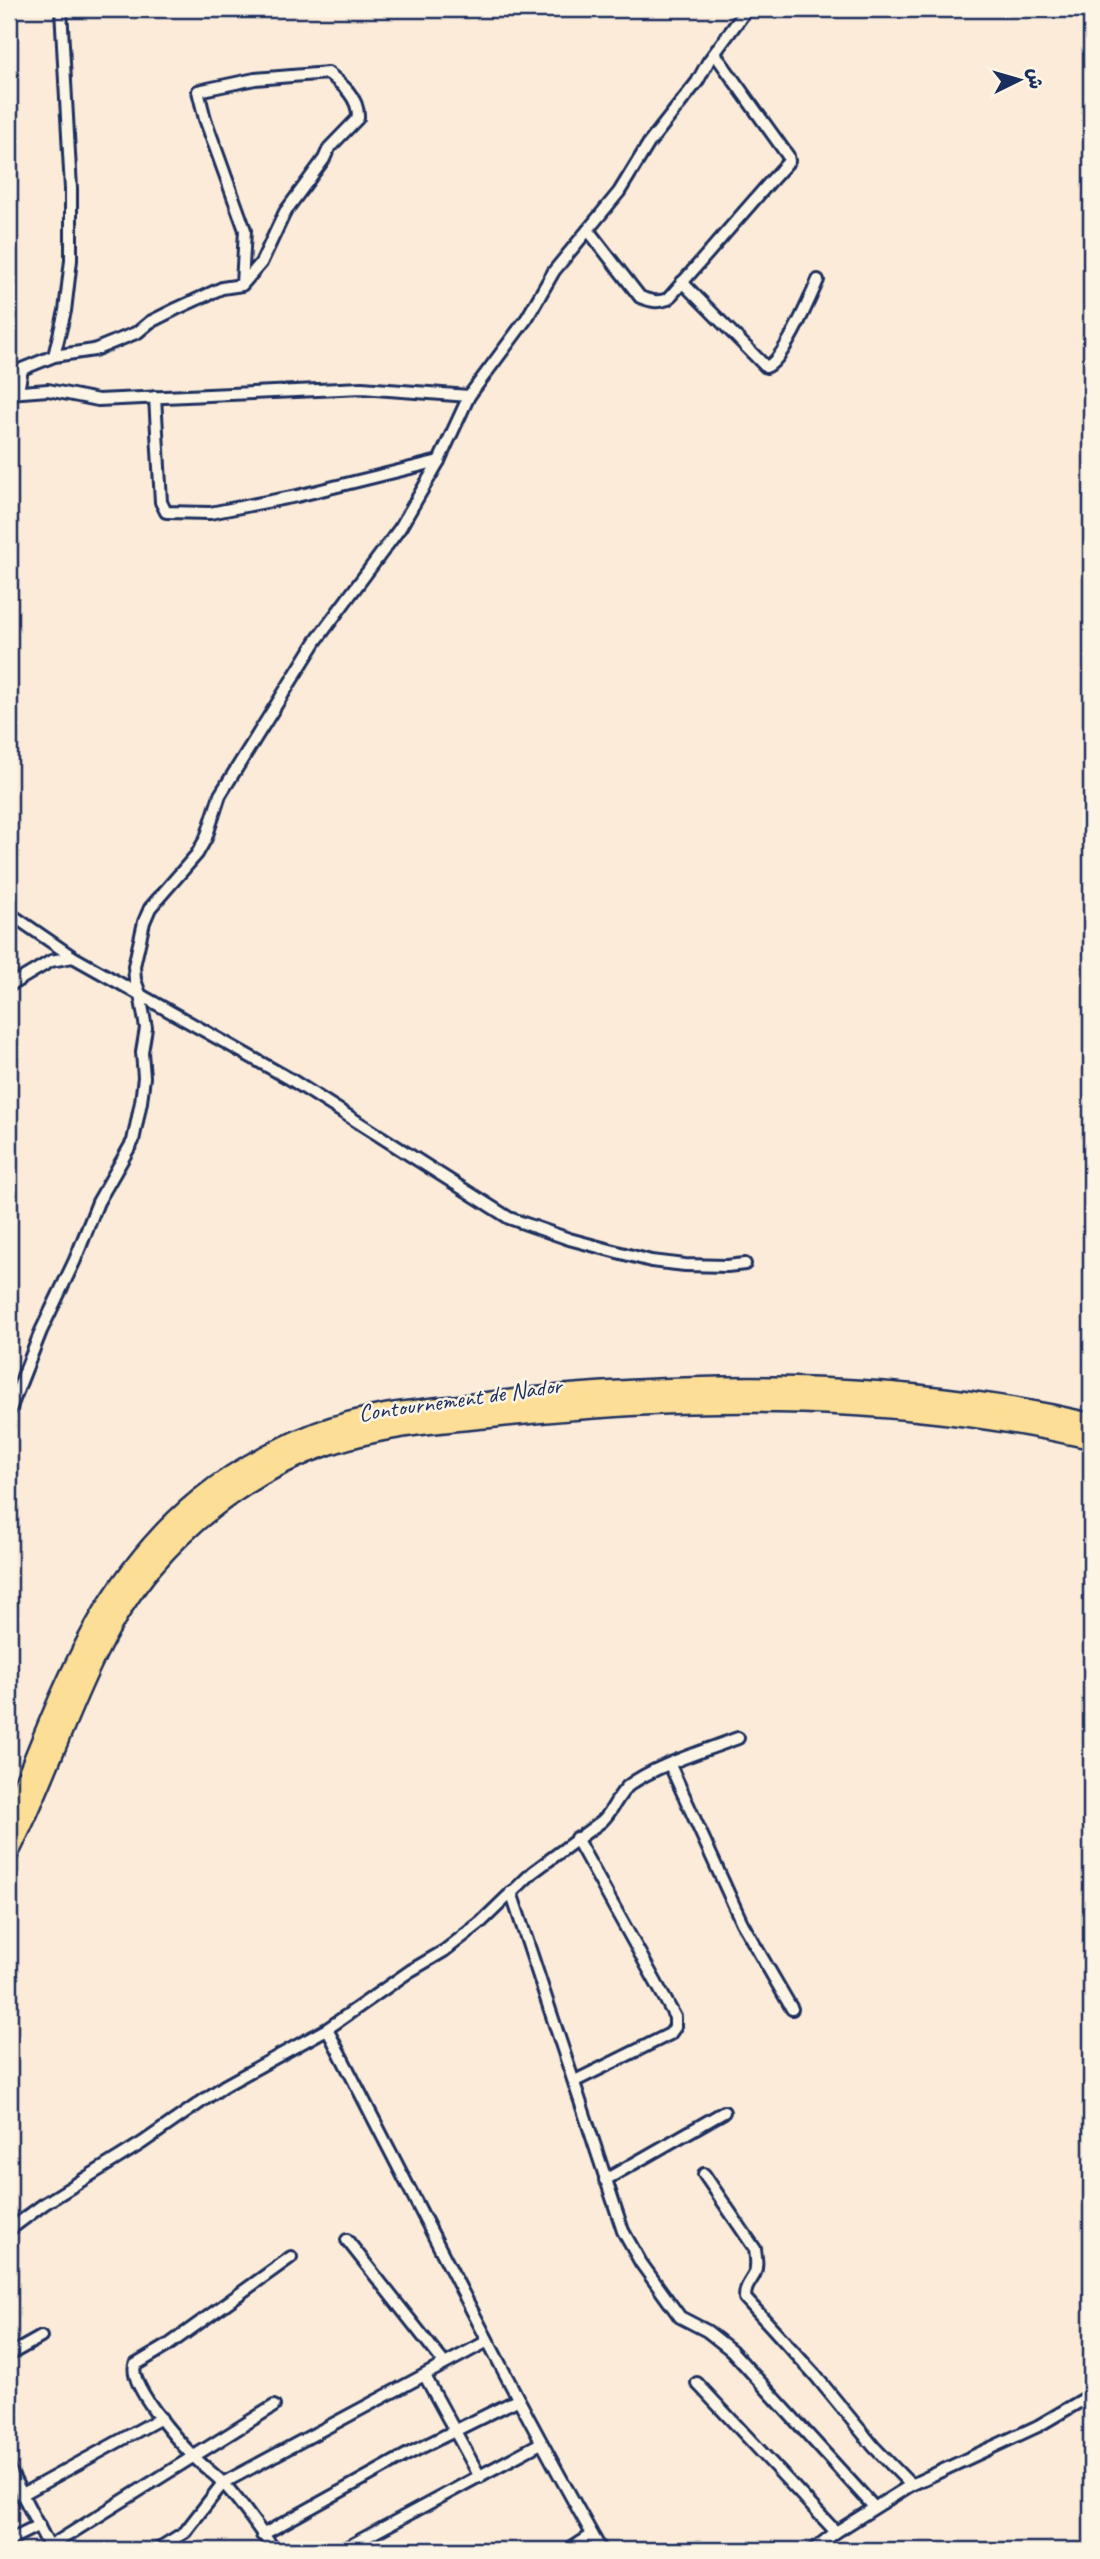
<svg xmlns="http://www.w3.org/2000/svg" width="1100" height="2559" viewBox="0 0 1100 2559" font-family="Caveat,'Playpen Sans Arabic',sans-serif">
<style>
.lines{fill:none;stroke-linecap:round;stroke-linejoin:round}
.minor-casing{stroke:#1b2f5e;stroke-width:16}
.trunk-casing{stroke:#1b2f5e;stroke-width:23}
.minor{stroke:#fcf5e5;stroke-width:10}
.trunk{stroke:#fcde96;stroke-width:18}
.labels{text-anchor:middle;stroke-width:5;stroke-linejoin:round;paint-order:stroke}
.street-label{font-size:24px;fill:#1b2f5e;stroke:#fcf5e5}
</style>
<rect width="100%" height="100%" fill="#fbebd8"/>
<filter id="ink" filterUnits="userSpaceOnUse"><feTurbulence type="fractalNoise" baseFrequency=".0143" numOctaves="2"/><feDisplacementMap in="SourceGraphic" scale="14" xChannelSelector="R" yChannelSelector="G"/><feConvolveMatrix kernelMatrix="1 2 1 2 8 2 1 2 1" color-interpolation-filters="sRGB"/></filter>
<g filter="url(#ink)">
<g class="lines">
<g class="minor-casing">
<g id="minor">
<path d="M588,230L640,297C651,301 657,303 668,299L770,182L789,161L788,156L715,54"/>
<path d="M682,282L766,367C783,362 810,298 818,280"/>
<polyline points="54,356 65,311 71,260 71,189 61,9"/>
<path d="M18,392L22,369L54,356L94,350L138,332L150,322L176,309L222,288L242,285L261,263L285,212L324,159L329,148L358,118C359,98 343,85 328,73L255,79L198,91L205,119L245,230L242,285"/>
<polyline points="9,393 48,390 98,400 362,388 469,396"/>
<polyline points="155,397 161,502 166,512 210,513 297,496 439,461"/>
<polyline points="9,913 73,957"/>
<polyline points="9,986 51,961 73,957 290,1079 509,1218 569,1239 651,1261 685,1265 727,1266 745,1264"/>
<polyline points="9,1412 41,1331 75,1260 98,1202 133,1141 141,1102 144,1077 142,1052 146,1028 140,994 135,980 134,966 144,922 150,908 197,854 206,838 220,795 316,641 400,528 439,461 469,396 527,318 554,271 619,192 649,143 697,82 708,62 747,9"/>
<polyline points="670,1765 742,1923 792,2009"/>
<polyline points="511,1892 623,2231 641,2263 680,2317 707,2331 731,2350 874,2507"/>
<path d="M327,2029C418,2203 504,2379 601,2550"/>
<polyline points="575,2081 670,2034 675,2027 675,2017 576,1838"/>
<path d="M704,2174L755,2249C756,2258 758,2267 754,2275C749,2284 745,2287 745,2298L815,2375L874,2447L911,2485"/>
<polyline points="605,2180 724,2112"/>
<path d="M9,2230L44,2204L142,2143L224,2086L327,2029L410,1971L444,1951L480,1923L533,1872L602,1821C613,1811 617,1796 628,1786C653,1766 707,1750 738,1738"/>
<polyline points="347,2240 444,2363"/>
<polyline points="9,2355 41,2337"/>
<polyline points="425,2376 480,2477"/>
<polyline points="697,2383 836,2532"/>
<polyline points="9,2469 51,2550"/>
<polyline points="21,2495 161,2418"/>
<polyline points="262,2535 408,2454 517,2400"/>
<polyline points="9,2540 39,2525"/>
<polyline points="49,2547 274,2406"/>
<polyline points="156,2550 185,2532 223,2483 486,2342"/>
<path d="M275,2550C257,2528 242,2502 222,2482C213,2473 203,2466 194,2457C179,2442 128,2385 135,2365L167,2346L291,2257"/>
<polyline points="342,2550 541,2443"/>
<polyline points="569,2550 592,2535"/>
<polyline points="813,2550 836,2532 911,2485 1038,2426 1091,2395"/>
</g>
</g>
<g class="trunk-casing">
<g id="trunk">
<path d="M9,1819C58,1702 96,1583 199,1499C233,1471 276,1448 317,1432C374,1410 436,1408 496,1401C694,1380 896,1377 1091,1423"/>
<path d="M9,1853C58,1759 83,1649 153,1566C200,1511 261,1468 329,1445C387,1425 450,1422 510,1416C705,1395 900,1396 1091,1439"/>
</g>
</g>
<use href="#minor" class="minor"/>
<use href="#trunk" class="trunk"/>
</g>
</g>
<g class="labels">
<g class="street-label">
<text transform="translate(460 1399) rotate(-8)" y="8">Contournement de Nador</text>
</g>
</g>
<rect width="1100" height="2559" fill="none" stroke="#fcf5e5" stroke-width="35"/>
<rect x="18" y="18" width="1065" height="2524" fill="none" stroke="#1b2f5e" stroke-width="2.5" filter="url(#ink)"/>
<g transform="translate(1019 80) rotate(85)" stroke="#fcf5e5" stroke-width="5" paint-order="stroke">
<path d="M0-5L12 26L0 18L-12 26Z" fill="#1b2f5e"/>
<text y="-10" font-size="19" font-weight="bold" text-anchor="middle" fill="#1b2f5e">ش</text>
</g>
</svg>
